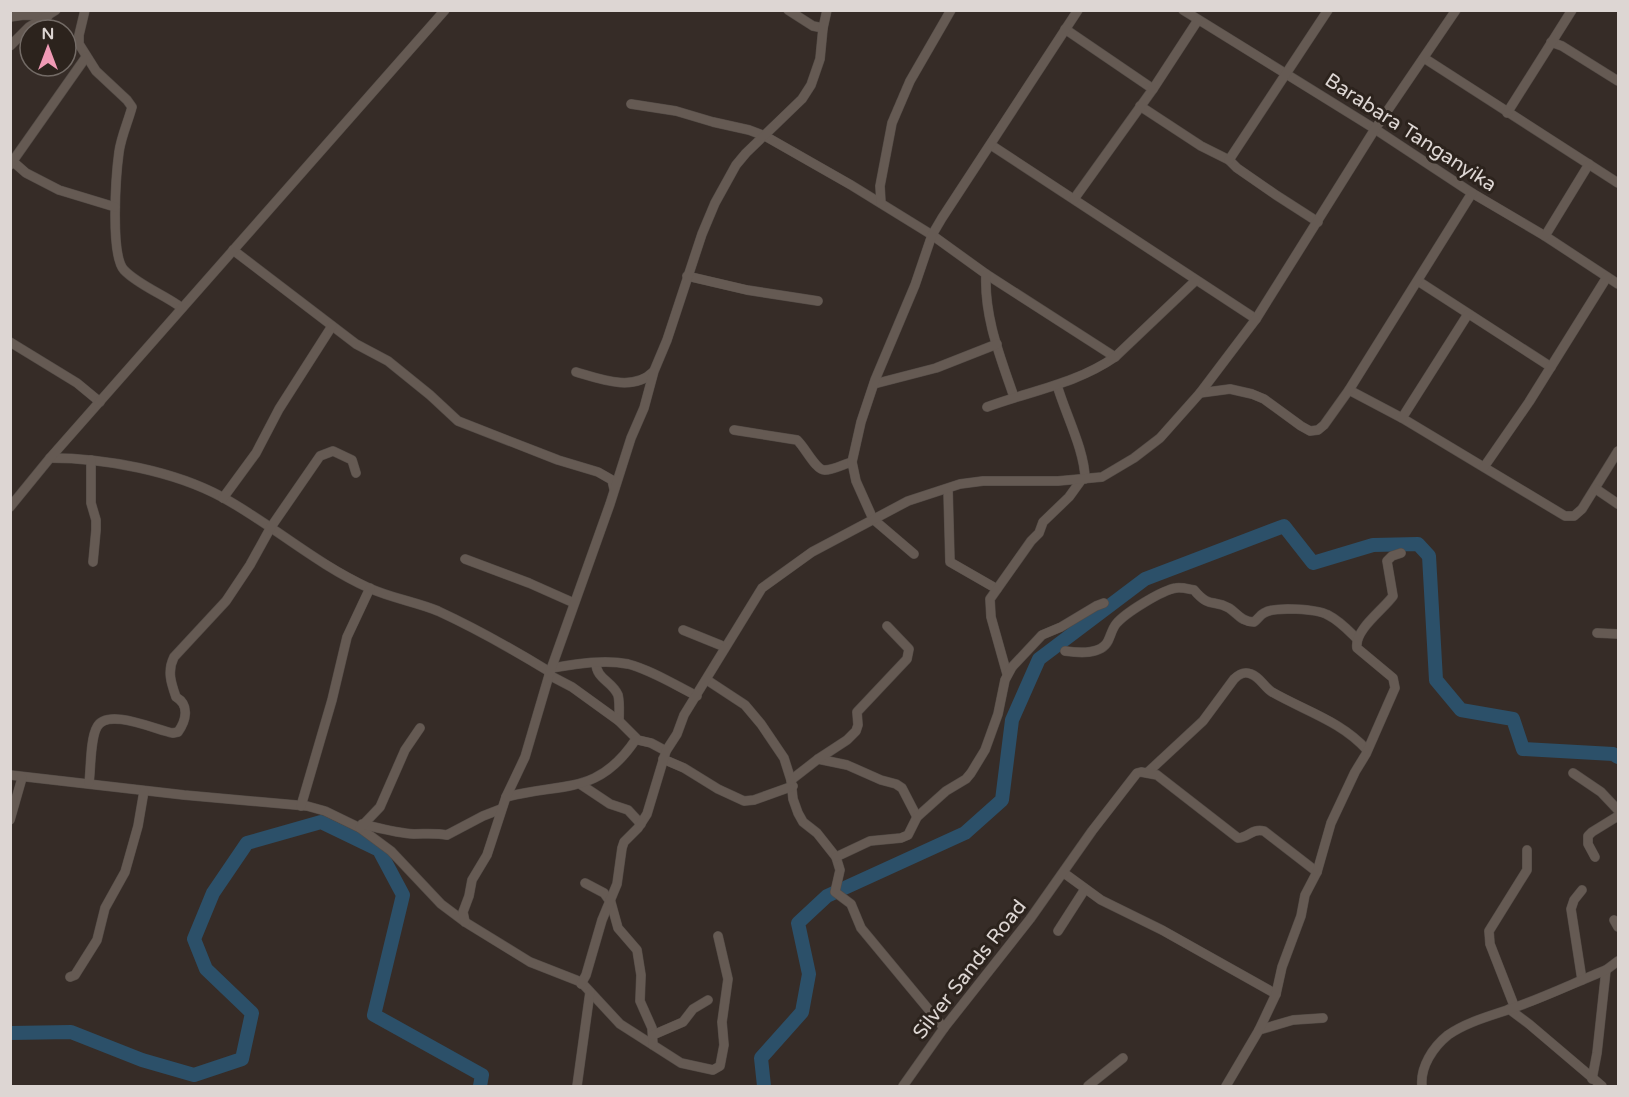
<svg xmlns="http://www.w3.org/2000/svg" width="1629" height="1097" viewBox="0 0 1629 1097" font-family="'Varela Round',sans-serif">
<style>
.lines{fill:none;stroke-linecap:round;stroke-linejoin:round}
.river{stroke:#2c5069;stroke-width:14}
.minor-casing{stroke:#534b46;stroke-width:10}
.minor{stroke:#655a53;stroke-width:9}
.labels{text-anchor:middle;stroke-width:6;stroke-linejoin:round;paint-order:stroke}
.street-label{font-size:20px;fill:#ddd6d3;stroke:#2c231d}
</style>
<rect width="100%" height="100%" fill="#362c27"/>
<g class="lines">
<g class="river">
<polyline points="10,1033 71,1032 142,1060 194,1075 242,1059 252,1013 206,969 194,939 213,893 247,843 321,822 379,850 403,895 374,1015 482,1075 480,1086"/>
<polyline points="764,1086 761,1058 802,1012 809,974 798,923 827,896 965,833 1002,800 1012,720 1039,659 1145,579 1284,526 1313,563 1373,545 1418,544 1429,556 1436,680 1461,710 1513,719 1523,749 1613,754 1618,757"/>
</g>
<g class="minor-casing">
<g id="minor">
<path d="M85,10L79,35V44L96,71L127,100L132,107C128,122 121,137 119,152C116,174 110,255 124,270C138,285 165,295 182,308"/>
<polyline points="788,10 813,26 823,28"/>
<polyline points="1183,10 1375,129 1472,193 1545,236 1618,284"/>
<polyline points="10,17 24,15 48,16"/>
<polyline points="1065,29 1153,89"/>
<polyline points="1551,42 1562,46 1618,81"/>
<polyline points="10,46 29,27 56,10"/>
<polyline points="1424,58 1618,183"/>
<polyline points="631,104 676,111 713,122 749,130 765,136 851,185 932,235 986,274 1115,357"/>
<polyline points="1140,106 1201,146 1229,160 1237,168 1276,195 1318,222"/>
<polyline points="1507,113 1572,10"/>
<polyline points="991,145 1256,319"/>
<polyline points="10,159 26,173 59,190 115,207"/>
<polyline points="1229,160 1328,10"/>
<polyline points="10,165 86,57"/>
<polyline points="1074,199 1153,89 1198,20"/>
<polyline points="881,203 880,186 892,123 910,81 951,10"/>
<polyline points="1545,236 1589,164"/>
<polyline points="233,250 356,344 388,361 430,395 458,421 558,460 598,472 612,480 614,489"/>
<path d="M986,274C984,317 1000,356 1014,397"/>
<polyline points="687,276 747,290 818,301"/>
<polyline points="1418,281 1551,367"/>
<polyline points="10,342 77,383 100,402"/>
<path d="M576,372C600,379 633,392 653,372"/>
<polyline points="874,384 936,368 997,344"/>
<path d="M1057,385C1065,413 1085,451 1085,479"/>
<polyline points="1349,390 1402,418 1565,516 1574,516 1582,509 1618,451"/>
<polyline points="1200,393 1230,389 1252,394 1264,399 1301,426 1310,431 1318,430 1324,425 1349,390 1472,193"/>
<path d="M987,407C1030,391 1076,384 1115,357L1195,281"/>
<polyline points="1402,418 1468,314"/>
<path d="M734,430L797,440C805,447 816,471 825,470C833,470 844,464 852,462"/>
<path d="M50,458C105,458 174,471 222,497C273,525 316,564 369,588C391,598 416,602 438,611C477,629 514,650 550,672"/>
<polyline points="91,460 91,503 96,520 96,530 93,562"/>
<polyline points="1484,467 1529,402 1607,277"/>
<polyline points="948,489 950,562 997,589"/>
<polyline points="1596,489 1618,504"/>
<polyline points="223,498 256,453 279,409 332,326"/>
<polyline points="10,507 50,458 445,10"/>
<polyline points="914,554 873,519 856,481 852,462 861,422 875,380 915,285 932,235 942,218 1078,10"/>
<polyline points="465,559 529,583 574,603"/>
<polyline points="683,630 725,647"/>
<polyline points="1597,633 1618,634"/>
<path d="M1065,651C1079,653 1101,655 1108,641C1111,635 1112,629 1116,624C1125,613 1162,590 1176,588C1182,587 1188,589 1194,590C1210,609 1213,599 1229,608C1238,614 1242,622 1254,622C1258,619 1260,615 1264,613C1275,606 1317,609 1328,615C1340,621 1348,630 1357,639"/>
<path d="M596,663C596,679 612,681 618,695C620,703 619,713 619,721"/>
<path d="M552,668C576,664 604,659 628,664C651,670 675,685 697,696"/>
<polyline points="1007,674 991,617 990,599 1031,541 1039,533 1043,522 1069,497 1082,479"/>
<polyline points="549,675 572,687 619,721 638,740 651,743 666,751"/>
<polyline points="707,680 745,705 761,724 784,758 791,780 793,799 798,813 803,822 817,833 836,857 840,870 835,892 851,904 861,928 944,1028"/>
<polyline points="663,759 684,768 718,789 744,801 754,800 793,786"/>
<polyline points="818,759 847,765 881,780 896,784 902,788 917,817"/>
<path d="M1147,773L1203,721L1234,679C1239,674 1244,671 1251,674C1260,677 1264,687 1272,692C1305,711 1341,721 1367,750"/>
<polyline points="1573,773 1601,792 1618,810"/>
<polyline points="10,775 184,795 307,806 325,811 360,828 391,851 441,904 465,922 530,962 581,982 620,1024 681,1063 713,1070 720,1066 724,1045 722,1022 728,979 718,936"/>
<polyline points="791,780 818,759 847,740 856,731 858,725 857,712 907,659 909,649 887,626"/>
<path d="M89,783C91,769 90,739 97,727C107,707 156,730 173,733L178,732C186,721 190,705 176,697C171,683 167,671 174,657L226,601L250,565L271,527L320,456L333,451L352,460L356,473"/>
<polyline points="580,784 610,804 628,810 641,824"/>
<path d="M506,797C564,782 598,796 636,739"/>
<polyline points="301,806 332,700 347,637 370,588"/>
<polyline points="10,820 22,778"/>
<path d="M362,824C379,828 396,833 414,834C426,834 436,833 447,835L483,816L501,809"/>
<polyline points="360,828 380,807 405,750 420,728"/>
<polyline points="836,857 870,841 901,838 908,835 917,817 946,791 966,779 971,773 985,750 998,714 1005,680 1012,667 1042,635 1061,627 1096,606 1104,603"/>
<polyline points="1595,857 1588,844 1588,836 1592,832 1618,816"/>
<polyline points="1064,873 1101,900 1162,930 1276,994"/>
<polyline points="585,883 604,893 609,900"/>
<polyline points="1582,890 1574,900 1571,909 1582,980"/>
<polyline points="610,899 618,928 637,950 641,975 640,1001 652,1028 653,1045"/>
<polyline points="1614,920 1618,927"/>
<polyline points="465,922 463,912 469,896 472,880 487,855 506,797 525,757 550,672 610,504 631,438 644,408 654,371 667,340 702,234 715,203 736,165 746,153 802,99 811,85 820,59 823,28 827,10"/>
<polyline points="1058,931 1085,889"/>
<polyline points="70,977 75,975 97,940 105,908 125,872 138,826 144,791"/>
<polyline points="581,984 586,975 602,920 617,884 622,848 624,842 638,828 647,814 666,751 677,734 684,715 762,588 812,552 908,501 960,484 983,481 1058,481 1102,477 1134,458 1160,438 1200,393 1256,319 1375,129 1456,10"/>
<polyline points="1515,1008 1490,944 1489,931 1527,870 1527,850"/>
<polyline points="1509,1009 1529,1024 1602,1086"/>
<polyline points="1259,1030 1293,1020 1323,1018"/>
<polyline points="653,1035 683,1022 693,1009 708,1000"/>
<polyline points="1592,1079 1597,1053 1606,970"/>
<polyline points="577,1086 590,992"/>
<path d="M903,1086L944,1028L1030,919L1092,831L1137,773L1141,772L1157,775L1238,838C1248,838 1252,828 1264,831L1317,872"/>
<polyline points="1088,1086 1123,1058"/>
<path d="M1226,1086L1259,1030L1276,994L1282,967L1301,916L1305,895L1317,872L1331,823L1355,772L1366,754L1395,688L1393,678L1357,648C1354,630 1383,610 1393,596L1387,561L1392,556L1401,553"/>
<path d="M1422,1086C1420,1067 1433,1047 1448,1035C1468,1021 1494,1015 1516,1007C1547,996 1576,982 1606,970L1618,961"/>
</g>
</g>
<use href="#minor" class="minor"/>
</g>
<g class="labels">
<g class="street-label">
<text transform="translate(1411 132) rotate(33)" y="7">Barabara Tanganyika</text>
<text transform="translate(969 969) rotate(-52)" y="7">Silver Sands Road</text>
</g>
</g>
<rect width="1629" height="1097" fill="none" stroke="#ddd6d3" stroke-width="24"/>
<g transform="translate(48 48)"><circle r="28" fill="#2c231d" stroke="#736b66" stroke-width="1.5"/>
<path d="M0-4.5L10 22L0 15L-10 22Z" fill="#f09ab5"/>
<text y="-9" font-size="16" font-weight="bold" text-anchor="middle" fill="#ddd6d3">N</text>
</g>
</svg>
